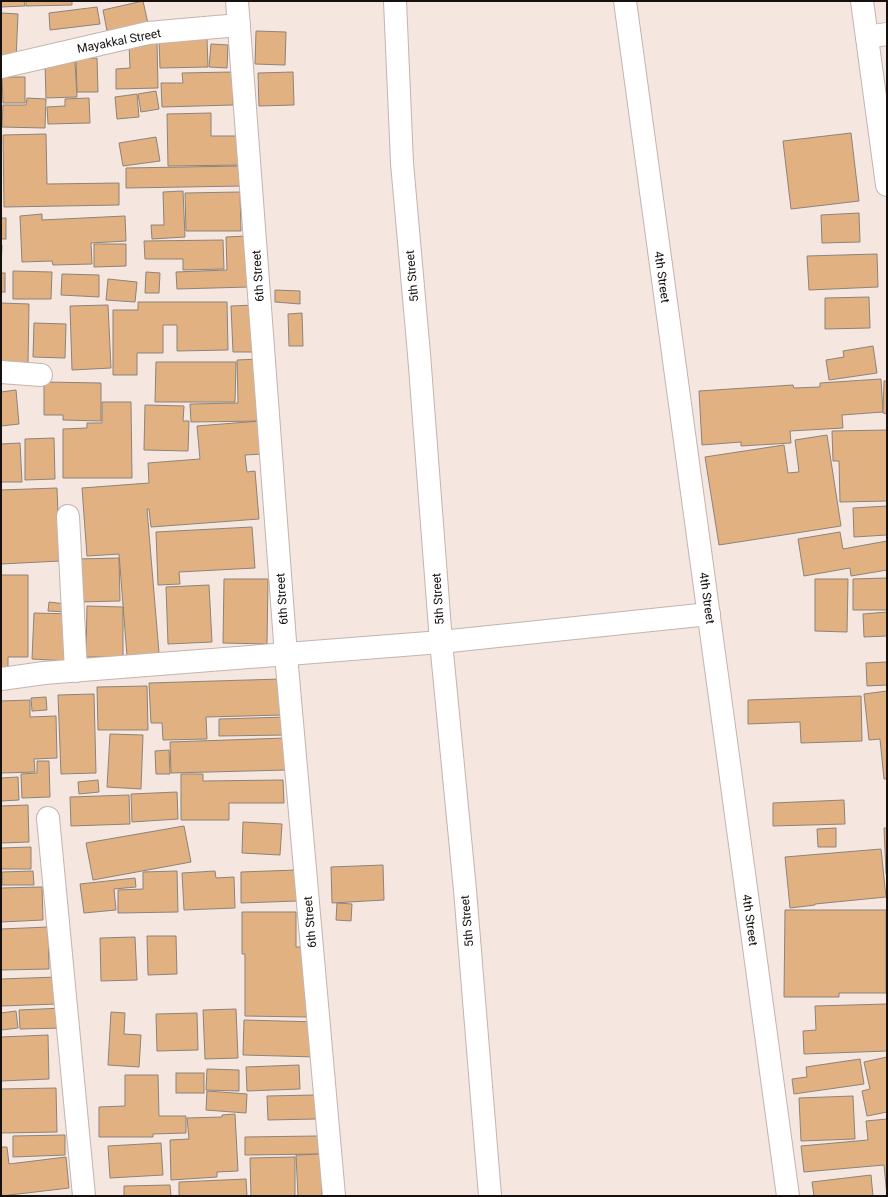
<svg xmlns="http://www.w3.org/2000/svg" width="888" height="1197" viewBox="0 0 888 1197" font-family="Roboto,sans-serif">
<style>
.building{fill:#e2b182;stroke:#8d8379}
.lines{fill:none;stroke-linecap:round;stroke-linejoin:round}
.minor-casing{stroke:#c3b4ad;stroke-width:24}
.minor{stroke:#fff;stroke-width:22}
.labels{text-anchor:middle;stroke-width:4;stroke-linejoin:round;paint-order:stroke}
.street-label{font-size:12px;fill:#16110f;stroke:#fff}
</style>
<rect width="100%" height="100%" fill="#f5e6df"/>
<g class="building">
<polygon points="1,1 24,1 25,6 1,7"/>
<polygon points="26,1 72,1 72,5 26,6"/>
<polygon points="143,1 149,28 108,36 103,10"/>
<polygon points="97,7 100,24 50,30 49,13"/>
<polygon points="1,13 18,14 16,59 1,58"/>
<polygon points="256,31 286,32 285,65 255,64"/>
<polygon points="159,39 207,39 208,67 160,68"/>
<polygon points="157,42 158,88 116,89 116,69 130,68 129,43"/>
<polygon points="211,44 228,45 227,68 209,67"/>
<polygon points="97,58 98,92 77,92 76,59"/>
<polygon points="75,62 77,97 46,98 45,63"/>
<polygon points="232,72 233,105 162,107 161,83 183,83 182,73"/>
<polygon points="293,72 294,105 259,106 258,73"/>
<polygon points="2,77 25,77 25,103 3,103"/>
<polygon points="156,91 159,109 141,112 138,94"/>
<polygon points="137,94 139,117 117,119 115,97"/>
<polygon points="27,98 46,99 45,128 2,127 3,105 26,105"/>
<polygon points="89,98 90,123 48,124 47,107 65,106 65,99"/>
<polygon points="211,113 211,136 241,136 241,165 168,166 167,114"/>
<polygon points="851,133 859,201 791,209 783,141"/>
<polygon points="46,134 47,184 119,183 119,205 4,207 3,135"/>
<polygon points="156,137 160,161 123,166 119,143"/>
<polygon points="242,166 242,186 126,188 126,168"/>
<polygon points="183,191 185,237 152,239 151,225 164,225 163,192"/>
<polygon points="240,192 241,231 186,231 185,193"/>
<polygon points="859,213 860,242 822,243 821,215"/>
<polygon points="42,214 42,220 125,216 126,241 91,243 92,264 53,265 52,261 22,262 20,216"/>
<rect x="1" y="218" width="5" height="21"/>
<polygon points="247,236 249,287 177,289 176,272 227,270 226,237"/>
<polygon points="223,240 224,269 183,270 183,259 145,259 144,241"/>
<polygon points="94,244 126,244 126,266 94,267"/>
<polygon points="1,245 2,245 1,268"/>
<polygon points="877,254 878,287 809,290 807,256"/>
<polygon points="13,271 52,272 51,299 13,299"/>
<polygon points="146,272 160,273 159,293 145,293"/>
<rect x="1" y="273" width="4" height="19"/>
<polygon points="62,274 99,275 99,297 61,295"/>
<polygon points="108,279 137,282 135,302 106,300"/>
<polygon points="275,290 300,291 300,304 275,302"/>
<polygon points="869,297 870,328 825,329 825,298"/>
<polygon points="138,302 227,302 228,350 177,351 177,325 163,325 163,353 137,353 137,375 113,375 113,310 138,310"/>
<polygon points="1,303 29,304 28,363 1,363"/>
<polygon points="108,305 111,368 72,370 70,306"/>
<polygon points="255,305 257,352 233,352 231,306"/>
<polygon points="302,313 303,346 289,346 288,314"/>
<polygon points="34,323 66,324 65,358 33,357"/>
<polygon points="873,346 877,373 829,380 826,360 844,357 843,351"/>
<polygon points="260,359 261,421 191,422 190,404 238,403 237,360"/>
<polygon points="156,362 236,362 235,402 155,402"/>
<polygon points="881,379 883,412 842,415 843,428 790,431 791,443 741,446 741,442 702,445 699,391 793,385 794,388 820,387 820,383"/>
<polygon points="884,381 887,381 887,414 883,413"/>
<polygon points="44,382 101,383 101,421 63,420 63,415 44,415"/>
<polygon points="16,390 19,424 1,426 1,392"/>
<polygon points="102,402 131,402 132,478 63,478 63,429 87,428 87,423 102,423"/>
<polygon points="145,405 184,406 183,421 189,421 188,451 144,450"/>
<polygon points="260,421 263,454 245,455 247,472 255,471 259,519 151,527 149,509 147,509 159,653 127,656 119,554 87,556 82,488 149,483 148,463 200,459 197,426"/>
<polygon points="887,430 887,501 840,502 839,461 833,461 832,431"/>
<polygon points="827,435 841,526 719,545 705,457 784,445 788,473 799,472 795,440"/>
<polygon points="54,438 55,479 25,480 25,439"/>
<polygon points="20,443 22,482 1,482 1,444"/>
<polygon points="57,488 60,561 1,564 1,490"/>
<polygon points="887,506 887,535 854,537 853,508"/>
<polygon points="252,527 255,568 179,572 180,584 158,585 156,532"/>
<polygon points="840,532 843,549 887,541 887,570 851,576 850,568 804,576 798,539"/>
<polygon points="119,558 120,601 79,602 77,559"/>
<polygon points="1,575 28,575 28,657 8,657 8,668 1,668"/>
<polygon points="887,578 887,610 853,610 853,579"/>
<polygon points="224,579 268,579 267,644 223,643"/>
<polygon points="815,579 848,579 847,632 815,631"/>
<polygon points="209,585 212,642 168,644 166,587"/>
<polygon points="49,602 66,604 65,612 48,611"/>
<polygon points="87,606 123,607 123,657 86,657"/>
<polygon points="887,612 887,636 864,637 863,614"/>
<polygon points="34,613 71,614 69,661 32,659"/>
<polygon points="887,662 887,685 867,686 866,663"/>
<polygon points="281,679 282,715 206,717 207,739 163,740 162,723 151,723 149,683"/>
<polygon points="147,686 148,730 98,730 97,687"/>
<polygon points="887,691 887,779 884,779 880,739 869,740 864,694"/>
<polygon points="94,694 96,773 61,774 58,695"/>
<polygon points="861,696 862,741 801,743 800,722 748,724 748,700"/>
<polygon points="46,697 47,710 32,711 31,698"/>
<polygon points="30,700 30,717 56,716 57,758 34,759 35,772 1,773 1,701"/>
<polygon points="286,717 286,735 219,736 219,719"/>
<polygon points="110,734 143,735 141,789 107,787"/>
<polygon points="286,738 287,770 171,773 170,742"/>
<polygon points="169,750 170,774 156,774 155,751"/>
<polygon points="37,761 49,761 50,797 22,798 21,774 37,773"/>
<polygon points="181,774 203,774 203,781 283,780 284,803 229,803 229,820 181,820"/>
<polygon points="18,777 19,800 1,801 1,778"/>
<polygon points="98,780 99,792 79,794 78,782"/>
<polygon points="177,792 178,819 132,822 131,794"/>
<polygon points="129,795 130,824 71,826 70,797"/>
<polygon points="844,800 845,824 773,826 773,803"/>
<polygon points="28,805 29,842 1,843 1,806"/>
<polygon points="243,822 282,824 280,855 242,853"/>
<polygon points="184,826 191,862 93,880 86,843"/>
<polygon points="836,828 836,847 818,847 817,829"/>
<polygon points="884,828 887,828 887,874 886,874"/>
<polygon points="31,847 31,869 1,869 1,848"/>
<polygon points="881,849 886,897 815,904 815,905 790,908 785,857"/>
<polygon points="383,865 384,900 332,903 331,867"/>
<polygon points="296,870 297,901 241,903 241,872"/>
<polygon points="33,871 34,885 2,885 2,872"/>
<polygon points="177,871 178,912 118,913 118,890 143,889 143,872"/>
<polygon points="215,871 216,878 234,877 235,908 184,910 182,873"/>
<polygon points="135,878 136,887 114,889 116,910 84,913 80,884"/>
<polygon points="42,887 43,920 1,922 1,888"/>
<polygon points="337,903 352,904 351,921 336,920"/>
<polygon points="785,910 886,910 886,993 839,993 839,997 784,997"/>
<polygon points="242,912 296,912 296,947 308,947 308,1017 245,1016 245,954 242,954"/>
<polygon points="48,927 49,969 1,970 1,929"/>
<polygon points="147,936 176,936 177,974 148,975"/>
<polygon points="135,937 137,980 101,981 100,938"/>
<polygon points="57,977 57,1004 1,1006 1,979"/>
<polygon points="887,1004 887,1051 804,1054 803,1031 816,1030 815,1006"/>
<polygon points="63,1008 63,1028 20,1029 19,1010"/>
<polygon points="236,1009 238,1058 205,1059 203,1010"/>
<polygon points="16,1011 18,1028 1,1030 1,1013"/>
<polygon points="111,1012 125,1013 124,1034 141,1035 139,1067 108,1065"/>
<polygon points="197,1013 198,1050 157,1051 156,1014"/>
<polygon points="244,1020 318,1022 317,1057 243,1055"/>
<polygon points="48,1035 49,1079 1,1081 1,1037"/>
<polygon points="887,1057 887,1112 867,1116 862,1091 870,1089 864,1062"/>
<polygon points="860,1059 864,1084 794,1094 792,1079 807,1077 806,1067"/>
<polygon points="299,1065 300,1089 247,1091 246,1067"/>
<polygon points="207,1069 239,1070 239,1091 206,1090"/>
<rect x="176" y="1073" width="28" height="20"/>
<polygon points="125,1075 158,1075 159,1116 186,1116 186,1133 153,1134 153,1137 99,1137 99,1107 125,1106"/>
<polygon points="56,1088 57,1132 1,1133 1,1089"/>
<polygon points="207,1091 247,1094 246,1113 206,1110"/>
<polygon points="315,1095 316,1119 268,1120 267,1096"/>
<polygon points="853,1096 855,1139 801,1141 799,1098"/>
<polygon points="235,1114 238,1171 217,1172 217,1177 171,1180 170,1140 189,1139 187,1118 222,1117 222,1115"/>
<polygon points="887,1119 887,1196 884,1165 804,1172 801,1146 868,1140 866,1121"/>
<polygon points="65,1135 65,1155 13,1157 13,1136"/>
<polygon points="318,1136 319,1154 245,1155 245,1137"/>
<polygon points="161,1143 163,1175 110,1178 108,1146"/>
<polygon points="1,1147 7,1147 9,1164 66,1157 69,1188 1,1196"/>
<polygon points="321,1154 322,1196 298,1196 296,1155"/>
<polygon points="295,1157 295,1196 251,1196 250,1158"/>
<polygon points="871,1175 873,1196 814,1196 812,1182"/>
<polygon points="246,1179 247,1196 179,1196 179,1182"/>
<polygon points="170,1185 171,1196 124,1196 124,1186"/>
</g>
<g class="lines">
<g class="minor-casing">
<g id="minor">
<polyline points="237,1 286,655 334,1196"/>
<polyline points="395,1 402,163 419,354 441,642 465,890 490,1196"/>
<polyline points="625,1 788,1196"/>
<polyline points="862,1 887,185"/>
<polyline points="867,37 887,34"/>
<polyline points="1,67 148,33 239,25"/>
<polyline points="1,372 41,375"/>
<polyline points="68,516 76,671"/>
<polyline points="1,679 44,673 441,642 709,614"/>
<polyline points="48,818 84,1196"/>
</g>
</g>
<use href="#minor" class="minor"/>
</g>
<g class="labels">
<g class="street-label">
<text transform="translate(119 41) rotate(-11)" y="4">Mayakkal Street</text>
<text transform="translate(258 276) rotate(-94)" y="4">6th Street</text>
<text transform="translate(412 276) rotate(-95)" y="4">5th Street</text>
<text transform="translate(662 277) rotate(82)" y="4">4th Street</text>
<text transform="translate(707 598) rotate(82)" y="4">4th Street</text>
<text transform="translate(282 599) rotate(-94)" y="4">6th Street</text>
<text transform="translate(438 599) rotate(-94)" y="4">5th Street</text>
<text transform="translate(750 920) rotate(82)" y="4">4th Street</text>
<text transform="translate(467 921) rotate(-95)" y="4">5th Street</text>
<text transform="translate(310 922) rotate(-95)" y="4">6th Street</text>
</g>
</g>
<rect width="888" height="1197" fill="none" stroke="#16110f" stroke-width="4"/>
</svg>
